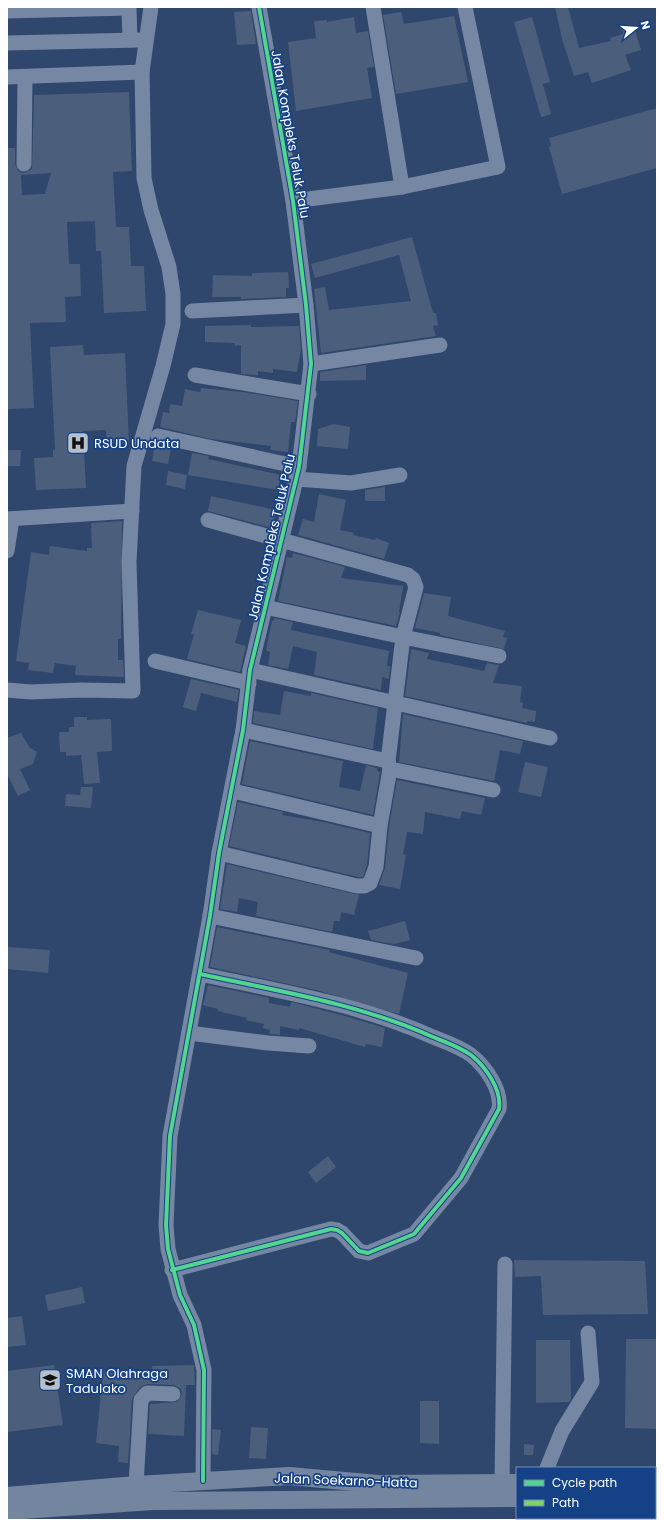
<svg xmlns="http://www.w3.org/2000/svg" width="664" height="1527" viewBox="0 0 664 1527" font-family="Poppins,sans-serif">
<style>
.building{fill:#4b5f7d;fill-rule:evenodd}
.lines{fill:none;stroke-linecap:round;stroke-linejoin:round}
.minor{stroke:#7587a2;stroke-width:15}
.major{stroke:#74859f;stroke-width:18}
.quiet{stroke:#7cd36c;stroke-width:3;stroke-dasharray:6 3;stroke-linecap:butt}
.cycleway-casing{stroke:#154186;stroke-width:6}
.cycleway{stroke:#53d58f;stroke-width:4}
.labels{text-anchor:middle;stroke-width:3.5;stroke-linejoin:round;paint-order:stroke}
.street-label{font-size:13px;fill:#fff;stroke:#154186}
.poi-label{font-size:13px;fill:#fff;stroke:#154186;text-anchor:start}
</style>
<rect width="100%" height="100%" fill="#2f476c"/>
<g class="building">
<polygon points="555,7 568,7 579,48 611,41 610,38 623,34 622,29 634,26 641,50 625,55 631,70 592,83 588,72 574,76 562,39"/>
<polygon points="251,11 256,44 237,45 234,12"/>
<polygon points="401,12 404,24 454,16 468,82 396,94 383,15"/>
<polygon points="354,17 356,33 368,31 374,67 367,68 372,98 296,111 288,42 316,38 314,21 327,20 327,22"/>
<polygon points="532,17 550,82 543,84 551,114 541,117 514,22"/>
<path d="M129,92L132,171L113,172L116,227H129L131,266H144L146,311L104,313L101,251H96L95,221L67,222L69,264H80L81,296L65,297L66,322L30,323L34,408L7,409V148H15V164L19,172L24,173L32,169L34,95ZM51,173L45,194L22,195L21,175Z"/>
<polygon points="657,108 657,168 562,194 549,147 551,146 549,138"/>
<polygon points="412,237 433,313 436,313 438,325 433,326 436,336 321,353 314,289 325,287 329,310 411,301 399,255 315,278 311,264"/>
<polygon points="288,272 289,288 286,288 286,297 241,299 241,297 212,297 213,275 252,276 252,273"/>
<polygon points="251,325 251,327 299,326 301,349 297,372 273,369 273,373 258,371 258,375 241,374 241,345 235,346 235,343 205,342 205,326"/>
<polygon points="83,345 84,355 125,353 129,443 107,444 106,430 83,431 86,488 36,490 34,458 53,457 53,450 55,450 50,347"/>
<polygon points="366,365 366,380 320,381 320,372"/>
<polygon points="201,388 243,392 298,401 295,422 291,422 288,452 270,450 271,446 211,439 160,427 163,412 169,413 170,404 182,406 185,389 200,392"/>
<polygon points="334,424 350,427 348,449 317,446 318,429"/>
<polygon points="155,445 171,448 168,464 152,461"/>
<polygon points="7,450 21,450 20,466 7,466"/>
<polygon points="192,453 209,456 208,459 281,475 278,490 188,475"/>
<polygon points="168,471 187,475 185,489 166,485"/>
<polygon points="385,487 385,501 365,501 365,490"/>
<polygon points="319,494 346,500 340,530 354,533 353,535 375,540 376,538 389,543 384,559 298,535 303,519 314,522"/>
<polygon points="211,496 276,510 272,528 208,511"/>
<polygon points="122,521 121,639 118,639 118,660 123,660 124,677 75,675 76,666 55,663 53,673 28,670 29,663 16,661 31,552 49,555 50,546 87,551 87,548 92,548 91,523"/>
<polygon points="293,553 345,567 341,578 403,586 399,612 400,612 396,626 278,601 287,557 292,558"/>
<polygon points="424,593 451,597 448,616 505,631 503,637 507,638 504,649 440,635 440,633 415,628"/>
<polygon points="198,610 241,620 235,643 246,646 240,672 187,659 194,634 191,634"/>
<polygon points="274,618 293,622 291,630 389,651 387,666 390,666 389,679 382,677 381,690 314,675 317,652 293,646 288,669 268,665 270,652 266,650 272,621 274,621"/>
<polygon points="411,649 429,653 427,659 466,667 484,671 487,663 499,665 493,683 522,686 520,702 523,703 522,708 536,711 535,722 527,721 527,723 405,696"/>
<polygon points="191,679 239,690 237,702 201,693 196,711 183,707"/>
<polygon points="284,691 311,696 311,693 378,708 373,749 253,723 254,711 280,715"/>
<polygon points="403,714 523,741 520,754 500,750 494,781 399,762"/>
<polygon points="74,717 87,717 87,720 111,719 112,751 97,752 100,783 84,784 81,755 66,756 66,752 60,752 59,732 69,732 69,727 74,727"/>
<polygon points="21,733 30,748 37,752 33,764 20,769 30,790 18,796 7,774 7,738"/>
<polygon points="250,741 343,761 339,787 360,791 366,765 377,768 377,771 380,772 373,815 242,784"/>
<polygon points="525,762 548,767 541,797 518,792"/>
<polygon points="397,780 485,798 481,815 462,811 460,819 425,812 423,834 407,832 403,854 406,855 400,889 379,885 385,868 389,827"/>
<polygon points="81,787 93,787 91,808 65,806 66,794 80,795"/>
<polygon points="238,802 283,812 282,815 323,822 370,833 367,865 363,877 358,877 229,846"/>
<polygon points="227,864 359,895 354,915 341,912 340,921 334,921 332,932 256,916 258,902 239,898 237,912 220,909"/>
<polygon points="405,921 410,940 394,944 371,940 368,931"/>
<polygon points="217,927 330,950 329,952 408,973 399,1014 320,991 210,967"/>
<polygon points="7,947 50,950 48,973 7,969"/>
<polygon points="208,985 269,998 269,1003 290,1007 291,1002 345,1016 385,1028 382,1047 366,1044 365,1047 299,1028 299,1030 280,1026 280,1035 269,1034 270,1030 263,1028 264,1024 246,1020 247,1018 218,1011 218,1009 203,1005"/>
<polygon points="328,1156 336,1167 316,1183 308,1172"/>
<polygon points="514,1260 645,1261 648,1314 543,1315 541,1276 515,1277"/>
<polygon points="82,1287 85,1303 48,1311 45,1295"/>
<polygon points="22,1316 26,1345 7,1347 7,1318"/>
<polygon points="626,1339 657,1339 657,1429 625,1428"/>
<polygon points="536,1340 570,1340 571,1399 569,1402 536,1403"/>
<polygon points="54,1365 63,1425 7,1432 7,1371"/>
<polygon points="194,1365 195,1385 186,1385 184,1436 148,1434 150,1404 177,1402 182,1394 181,1389 174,1385 147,1384 140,1387 132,1399 128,1463 118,1462 119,1446 96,1443 103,1372 153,1377 152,1366"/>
<polygon points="420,1401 439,1401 439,1444 420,1443"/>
<polygon points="251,1427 268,1428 266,1459 249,1458"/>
<polygon points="212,1429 221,1430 218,1455 212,1454"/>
<polygon points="524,1444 534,1445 533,1455 524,1455"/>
</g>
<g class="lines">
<g class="minor">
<polyline points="373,7 402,187"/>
<polyline points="7,11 129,8 130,40"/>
<polyline points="7,43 139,40"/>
<polyline points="7,77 142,72"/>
<polyline points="24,164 25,77"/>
<polyline points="293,201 402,187 498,167 465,7"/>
<polyline points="192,311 306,305"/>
<polyline points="311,364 440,345"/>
<polyline points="195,375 309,394"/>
<polyline points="158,436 299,467"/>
<polyline points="296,479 351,483 400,475"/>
<polyline points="7,519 132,511"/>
<polyline points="208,520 408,575 413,579 416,587 403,637 388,761 390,769 380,826 376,867 370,883 364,886 357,886 219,853"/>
<polyline points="7,551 12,519"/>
<polyline points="265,607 403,637 499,656"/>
<polyline points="155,661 249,683"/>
<polyline points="250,670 550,738"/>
<polyline points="7,690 31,692 81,690 133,691 129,562 134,466 163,366 173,324 173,294 169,267 151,210 144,178 142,72 151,7"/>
<polyline points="243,730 388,761"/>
<polyline points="390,769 493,790"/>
<polyline points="233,791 380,826"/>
<polyline points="210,916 416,958"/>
<polyline points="189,1033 268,1043 309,1046"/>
<path d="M172,1270L331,1229L337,1230L342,1233L359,1251L368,1253L414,1234L461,1178L499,1109C502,1090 486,1067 471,1055C460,1047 446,1042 433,1037C360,1004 278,991 200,974"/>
<polyline points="547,1468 562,1431 592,1382 588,1333"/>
<polyline points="203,1481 204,1370 194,1325 180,1295 168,1249 166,1225 170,1136 210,916 219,853 243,730 250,670 299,467 311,364 306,305 293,201 259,7"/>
<polyline points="502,1482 505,1264"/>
<polyline points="136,1485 141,1400 147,1393 173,1394"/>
</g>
<g class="major">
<polyline points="655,1482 657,1482"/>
<polyline points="7,1496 136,1485 289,1476 378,1484 517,1483"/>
<polyline points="655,1497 657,1497"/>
<polyline points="7,1511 153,1501 517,1498"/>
</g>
<polyline class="quiet" points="534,1518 534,1520"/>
<g class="cycleway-casing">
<g id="cycleway">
<path d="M172,1270L331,1229L337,1230L342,1233L359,1251L368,1253L414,1234L461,1178L499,1109C502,1090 486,1067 471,1055C460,1047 446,1042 433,1037C360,1004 278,991 200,974"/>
<polyline points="203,1481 204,1370 194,1325 180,1295 168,1249 166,1225 170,1136 210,916 219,853 243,730 250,670 299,467 311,364 306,305 293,201 259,7"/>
</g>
</g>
<use href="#cycleway" class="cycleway"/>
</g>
<defs>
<g id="hospital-square" transform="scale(1.15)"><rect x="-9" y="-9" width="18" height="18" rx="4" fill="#b6bfcc" stroke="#154186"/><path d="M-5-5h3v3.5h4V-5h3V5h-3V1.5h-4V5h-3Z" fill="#111"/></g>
<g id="school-square" transform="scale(1.15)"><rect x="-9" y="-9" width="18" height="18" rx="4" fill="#b6bfcc" stroke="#154186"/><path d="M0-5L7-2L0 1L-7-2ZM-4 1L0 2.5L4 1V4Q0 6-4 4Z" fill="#111"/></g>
</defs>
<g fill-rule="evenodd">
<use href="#hospital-square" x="78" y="443"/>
<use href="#school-square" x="50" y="1380"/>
</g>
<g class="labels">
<g class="street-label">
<text transform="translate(291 134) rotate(80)" y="5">Jalan Kompleks Teluk Palu</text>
<text transform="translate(271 537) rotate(-77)" y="5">Jalan Kompleks Teluk Palu</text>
<text transform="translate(346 1480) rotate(2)" y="5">Jalan Soekarno-Hatta</text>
</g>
<g class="poi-label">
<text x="94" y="448">RSUD Undata</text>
<text x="66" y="1378">SMAN Olahraga<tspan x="66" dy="15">Tadulako</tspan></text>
</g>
</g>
<rect width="664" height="1527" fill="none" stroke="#ffffff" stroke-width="16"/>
<rect x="516" y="1467" width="140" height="52" fill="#154186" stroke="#738db6"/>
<rect x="524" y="1480" width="20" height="6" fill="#53d58f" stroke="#738db6"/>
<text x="552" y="1487" font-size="12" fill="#ffffff">Cycle path</text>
<rect x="524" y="1500" width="20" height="6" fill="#7cd36c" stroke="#738db6"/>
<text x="552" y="1507" font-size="12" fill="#ffffff">Path</text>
<g transform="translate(636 28) rotate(73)" stroke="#154186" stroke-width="3" paint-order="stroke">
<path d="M0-3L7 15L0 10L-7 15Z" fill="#ffffff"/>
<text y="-6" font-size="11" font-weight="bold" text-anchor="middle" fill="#ffffff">N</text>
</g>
</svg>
